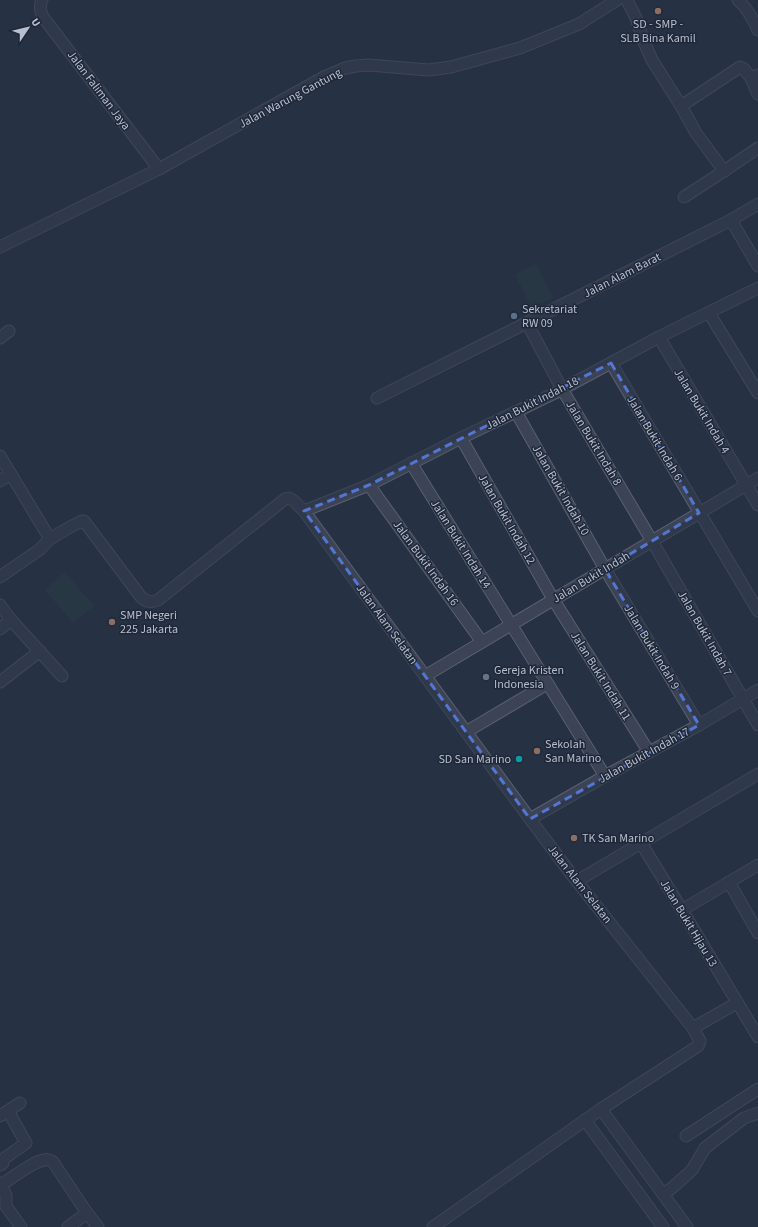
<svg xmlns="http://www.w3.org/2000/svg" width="758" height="1227" viewBox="0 0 758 1227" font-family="'Source Sans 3',sans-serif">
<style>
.green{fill:#284045}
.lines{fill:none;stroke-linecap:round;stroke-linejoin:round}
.minor-casing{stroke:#596171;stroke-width:13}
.minor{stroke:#3b4354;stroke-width:11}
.marked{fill:none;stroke:#5376d4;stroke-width:3;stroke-dasharray:8 5;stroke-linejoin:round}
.education-dot{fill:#8d6e63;stroke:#1f2839;stroke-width:1.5}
.service-dot{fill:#5c6f8a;stroke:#1f2839;stroke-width:1.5}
.worship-dot{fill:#6b7280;stroke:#1f2839;stroke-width:1.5}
.culture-dot{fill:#0f9aa8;stroke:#1f2839;stroke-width:1.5}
.labels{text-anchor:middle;stroke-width:3;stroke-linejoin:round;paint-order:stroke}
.poi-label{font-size:12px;fill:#b8bfcd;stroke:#1f2839;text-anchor:start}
.street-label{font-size:12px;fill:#b8bfcd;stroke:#1f2839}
</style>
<rect width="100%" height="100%" fill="#263144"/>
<g class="green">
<polygon points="536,264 553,298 531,308 515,274"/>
<polygon points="65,572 94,606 73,623 45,590"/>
</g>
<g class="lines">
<g class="minor-casing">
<g id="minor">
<path d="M42,0C39,6 40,11 43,17L159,169"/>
<polyline points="627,0 636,18 644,42 652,60 681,106"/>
<path d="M738,0C747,8 753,19 758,30"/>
<polyline points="758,75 751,78 758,94"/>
<polyline points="751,78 744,69 740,67 681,106 696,133 724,171 758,148"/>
<polyline points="684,197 724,171"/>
<polyline points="731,220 758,266"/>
<polyline points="0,247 159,169 324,77 345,68 356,66 369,65 429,70 451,67 520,48 579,24 617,0"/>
<polyline points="709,313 758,393"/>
<polyline points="527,323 562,389 652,541 758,725"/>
<polyline points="659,337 758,505"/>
<polyline points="0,338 9,331"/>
<polyline points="611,363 758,611"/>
<polyline points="377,398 731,220 758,204"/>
<polyline points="516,412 605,569 699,725"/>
<polyline points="461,438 553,599 649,752"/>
<polyline points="0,456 50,539"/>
<polyline points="411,463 605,776"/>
<polyline points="0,481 11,474"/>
<polyline points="369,485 482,642"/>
<polyline points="304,511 369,485 461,438 555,393 659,337 758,288"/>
<path d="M0,577L39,550L50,539L70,527L82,521H84L141,597C147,602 150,603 158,600L285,499L289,498L294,501L304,511L530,819L572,875L693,1028L700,1041L698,1046L601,1109L433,1227"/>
<polyline points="0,605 11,620 62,676"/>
<polyline points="0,629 11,620"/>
<polyline points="425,676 758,478"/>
<polyline points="0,682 40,651"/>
<polyline points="466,732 547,684"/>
<polyline points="530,819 605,776 699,725 758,690"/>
<polyline points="641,843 682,910 758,1037"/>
<polyline points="577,881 758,774"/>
<polyline points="729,882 758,933"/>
<polyline points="682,910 758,865"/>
<polyline points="693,1028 737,1003"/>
<polyline points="601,1109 687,1227"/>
<polyline points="0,1116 20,1103"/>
<polyline points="585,1120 663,1227"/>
<polyline points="686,1136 758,1089"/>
<polyline points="0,1165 3,1163 2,1160 26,1143 8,1111"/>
<polyline points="0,1183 6,1195 6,1206 21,1227"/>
<path d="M1,1185C12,1178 32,1162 44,1160C47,1159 50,1160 53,1162L87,1213L98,1227"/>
<polyline points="664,1194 673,1187 692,1170 705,1148 744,1118 758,1113"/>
<polyline points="68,1227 87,1213"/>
</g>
</g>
<use href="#minor" class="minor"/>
</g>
<path d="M0 0H758V1227H0ZM611,363L699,513L605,569L699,725L530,819L304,511L369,485Z" fill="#263144" fill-opacity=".55" fill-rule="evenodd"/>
<path class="marked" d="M611,363L699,513L605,569L699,725L530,819L304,511L369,485Z"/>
<g class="education-dot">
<circle cx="658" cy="11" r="4"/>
<circle cx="112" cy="622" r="4"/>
<circle cx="537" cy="751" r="4"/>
<circle cx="574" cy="838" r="4"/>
</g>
<circle class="service-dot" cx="514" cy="316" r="4"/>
<circle class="worship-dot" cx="486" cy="677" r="4"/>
<circle class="culture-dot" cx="519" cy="759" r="4"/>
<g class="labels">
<g class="poi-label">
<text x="658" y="28" text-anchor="middle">SD - SMP -<tspan x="658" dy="14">SLB Bina Kamil</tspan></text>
<text x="522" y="313">Sekretariat<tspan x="522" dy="14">RW 09</tspan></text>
<text x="120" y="619">SMP Negeri<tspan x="120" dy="14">225 Jakarta</tspan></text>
<text x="494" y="674">Gereja Kristen<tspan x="494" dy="14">Indonesia</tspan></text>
<text x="545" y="748">Sekolah<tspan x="545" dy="14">San Marino</tspan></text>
<text x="511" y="763" text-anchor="end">SD San Marino</text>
<text x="582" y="842">TK San Marino</text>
</g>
<g class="street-label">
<text transform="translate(99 90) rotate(53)" y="4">Jalan Faliman Jaya</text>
<text transform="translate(290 98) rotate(-28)" y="4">Jalan Warung Gantung</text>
<text transform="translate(622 275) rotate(-27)" y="4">Jalan Alam Barat</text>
<text transform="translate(532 403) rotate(-27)" y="4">Jalan Bukit Indah 18</text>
<text transform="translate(702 411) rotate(59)" y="4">Jalan Bukit Indah 4</text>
<text transform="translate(655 438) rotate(59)" y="4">Jalan Bukit Indah 6</text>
<text transform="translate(594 443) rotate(59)" y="4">Jalan Bukit Indah 8</text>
<text transform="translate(561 490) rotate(60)" y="4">Jalan Bukit Indah 10</text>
<text transform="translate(507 519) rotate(60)" y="4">Jalan Bukit Indah 12</text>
<text transform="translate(461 544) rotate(58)" y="4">Jalan Bukit Indah 14</text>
<text transform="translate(426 563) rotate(54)" y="4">Jalan Bukit Indah 16</text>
<text transform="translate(591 577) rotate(-31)" y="4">Jalan Bukit Indah</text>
<text transform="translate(387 624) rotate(54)" y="4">Jalan Alam Selatan</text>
<text transform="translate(705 633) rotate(60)" y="4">Jalan Bukit Indah 7</text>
<text transform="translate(652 647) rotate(59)" y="4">Jalan Bukit Indah 9</text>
<text transform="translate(601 676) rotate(58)" y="4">Jalan Bukit Indah 11</text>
<text transform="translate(644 755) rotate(-29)" y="4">Jalan Bukit Indah 17</text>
<text transform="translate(580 884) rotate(52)" y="4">Jalan Alam Selatan</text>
<text transform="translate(689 923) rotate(59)" y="4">Jalan Bukit Hijau 13</text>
</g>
</g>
<g transform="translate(28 28) rotate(55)" stroke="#1f2839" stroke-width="3" paint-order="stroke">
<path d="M0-3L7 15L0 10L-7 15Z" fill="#b8bfcd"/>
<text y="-6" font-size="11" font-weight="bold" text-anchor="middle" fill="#b8bfcd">U</text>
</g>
</svg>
